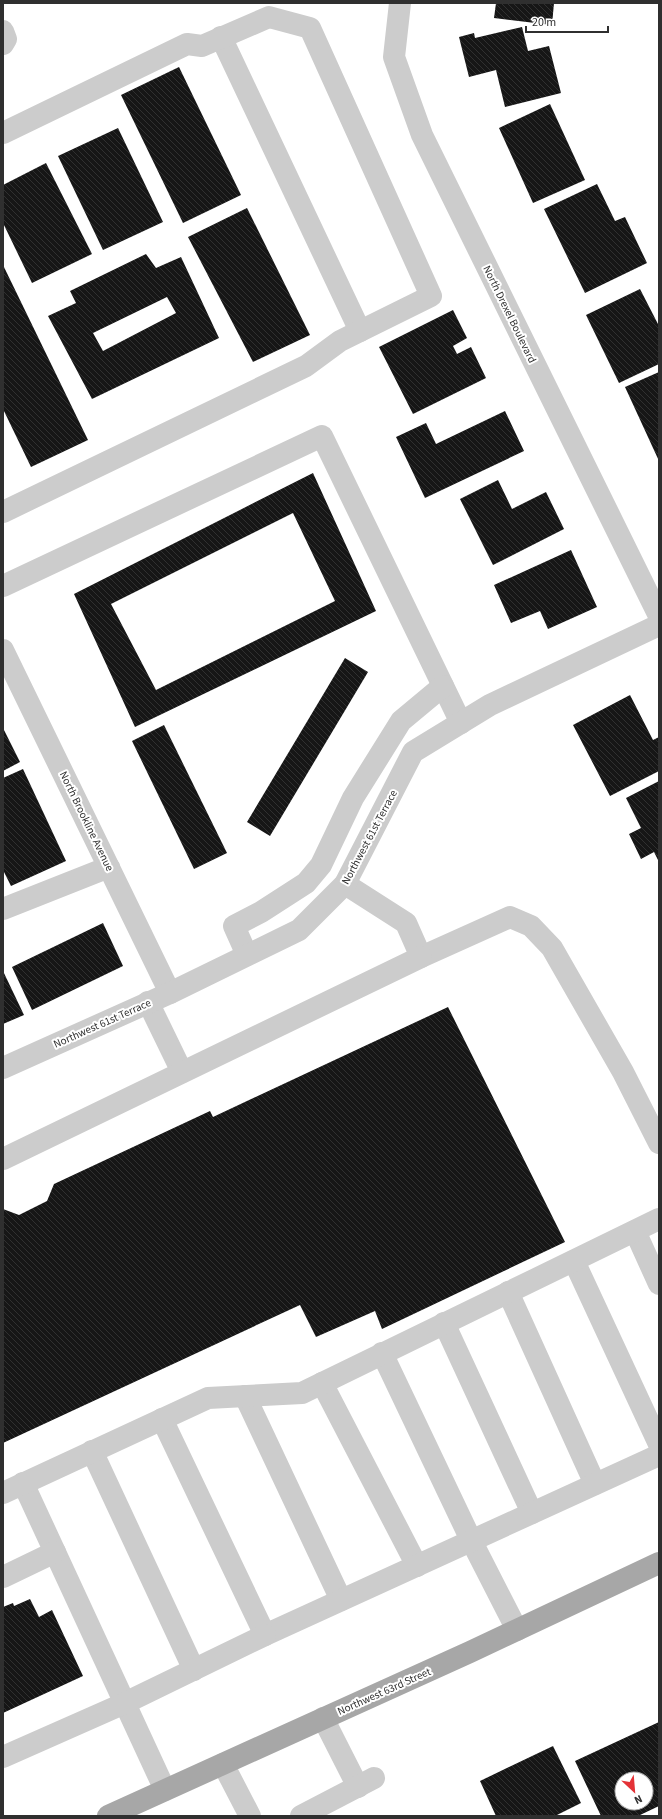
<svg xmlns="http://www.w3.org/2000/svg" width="662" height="1819" viewBox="0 0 662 1819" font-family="'Source Sans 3',sans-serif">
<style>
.building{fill:url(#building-back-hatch);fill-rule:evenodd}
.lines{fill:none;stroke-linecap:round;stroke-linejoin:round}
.minor{stroke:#ccc;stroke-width:22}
.major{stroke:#a7a7a7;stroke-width:22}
.labels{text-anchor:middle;stroke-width:4;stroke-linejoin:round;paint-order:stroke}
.street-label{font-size:11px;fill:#2f2f2f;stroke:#fff}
</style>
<defs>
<pattern id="building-back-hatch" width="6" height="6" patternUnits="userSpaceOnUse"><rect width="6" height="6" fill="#161616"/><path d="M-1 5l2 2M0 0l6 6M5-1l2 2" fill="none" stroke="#303030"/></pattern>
</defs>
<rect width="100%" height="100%" fill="#fff"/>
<g class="building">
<polygon points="496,3 554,3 552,25 494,18"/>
<polygon points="522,27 528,51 549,46 561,93 505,107 496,70 469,77 459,37 474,33 475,38"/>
<polygon points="179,67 241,195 183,223 121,95"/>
<polygon points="550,104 585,180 533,203 499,128"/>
<polygon points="118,128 163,222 103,250 58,156"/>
<polygon points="46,163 92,254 32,283 3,223 3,185"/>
<polygon points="597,184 615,221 625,217 647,263 585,293 544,209"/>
<polygon points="247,208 310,335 253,362 188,237"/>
<path d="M146,254L156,268L181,257L219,338L92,399L48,316L76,303L70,291ZM167,297L176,313L103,351L93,333Z"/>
<polygon points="3,265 88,440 31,467 3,409"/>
<polygon points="640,289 659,326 659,364 619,383 586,315"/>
<polygon points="453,310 467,338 453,346 457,354 471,347 486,378 413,414 379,347"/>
<polygon points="659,372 659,461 625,387"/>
<polygon points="505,411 524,451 425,498 396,437 426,423 436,444"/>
<path d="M313,473L376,611L135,727L74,594ZM293,513L335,601L156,690L111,604Z"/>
<polygon points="498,480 512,509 546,492 564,529 493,565 460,499"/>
<polygon points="571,550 597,607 548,629 540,611 511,623 494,585"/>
<polygon points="345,658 368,672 270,836 247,822"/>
<polygon points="630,695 653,740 659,737 659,771 610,796 573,725"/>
<polygon points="164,725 227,853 194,869 132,741"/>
<polygon points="3,728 20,762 3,771"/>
<polygon points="23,769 66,861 11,886 3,870 3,778"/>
<polygon points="659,781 659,862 654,852 641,859 629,834 641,828 626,798"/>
<polygon points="103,923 123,966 32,1010 12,967"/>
<polygon points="3,971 24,1015 3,1024"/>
<polygon points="448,1007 565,1242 382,1329 375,1311 316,1337 300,1305 3,1443 3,1209 19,1215 47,1201 54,1184 210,1111 213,1117"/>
<polygon points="30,1599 39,1617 52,1610 83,1676 3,1713 3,1607 13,1603 14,1606"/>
<path d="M659,1722V1806L638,1816H601L575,1761ZM622,1779H646V1803H622Z"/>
<polygon points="553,1746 581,1803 555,1816 496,1816 480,1781"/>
</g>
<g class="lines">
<g class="minor">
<polyline points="400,3 394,57 422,135 659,616"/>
<polyline points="3,31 6,39 3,44"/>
<polyline points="221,37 360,331"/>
<polyline points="3,133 187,44 202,46 269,17 310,28 431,296 340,341 306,366 3,512"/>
<polyline points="3,586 322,436 461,723"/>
<polyline points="3,650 170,993"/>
<polyline points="345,884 406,923 421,957 510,917 531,926 552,948 623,1072 659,1143"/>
<polyline points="3,909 109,867"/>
<polyline points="247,955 234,926 261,912 306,883 321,865 353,798 401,721 443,686"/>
<polyline points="148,1002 182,1072"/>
<polyline points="3,1068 170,993 299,930 345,884 413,752 490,705 659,625"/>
<polyline points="3,1159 421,957"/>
<polyline points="635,1231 659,1284"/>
<polyline points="574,1261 659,1444"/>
<polyline points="508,1292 595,1484"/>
<polyline points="444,1323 532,1513"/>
<polyline points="382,1353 471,1540 517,1630"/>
<polyline points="322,1383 417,1566"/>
<polyline points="245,1396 341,1600"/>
<polyline points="162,1419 265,1635 659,1455"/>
<polyline points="92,1451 194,1670"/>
<polyline points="23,1483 165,1790"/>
<polyline points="3,1493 208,1398 302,1393 659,1219"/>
<polyline points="3,1577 55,1552"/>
<polyline points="323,1718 358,1787"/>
<polyline points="3,1757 125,1703 265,1635"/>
<polyline points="223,1764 250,1816"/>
<polyline points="301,1816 374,1778"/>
</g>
<polyline class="major" points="108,1816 470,1652 659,1563"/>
</g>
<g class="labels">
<g class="street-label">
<text transform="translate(510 314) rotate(64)" y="4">North Drexel Boulevard</text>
<text transform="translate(87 821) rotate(64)" y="4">North Brookline Avenue</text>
<text transform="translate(369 837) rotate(-62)" y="4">Northwest 61st Terrace</text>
<text transform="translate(102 1023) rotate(-24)" y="4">Northwest 61st Terrace</text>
<text transform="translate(384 1691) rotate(-24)" y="4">Northwest 63rd Street</text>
</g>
</g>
<rect width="662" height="1819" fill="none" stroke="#2f2f2f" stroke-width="8"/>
<g transform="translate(634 1791) rotate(154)"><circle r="19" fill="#ffffff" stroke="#acacac"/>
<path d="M0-3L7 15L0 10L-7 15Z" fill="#e43237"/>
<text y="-6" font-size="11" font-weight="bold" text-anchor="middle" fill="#2f2f2f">N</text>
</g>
<path d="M526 26v6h82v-6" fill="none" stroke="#2f2f2f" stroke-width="2"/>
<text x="532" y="26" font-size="12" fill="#2f2f2f" stroke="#ffffff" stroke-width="3" paint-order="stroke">20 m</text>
</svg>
